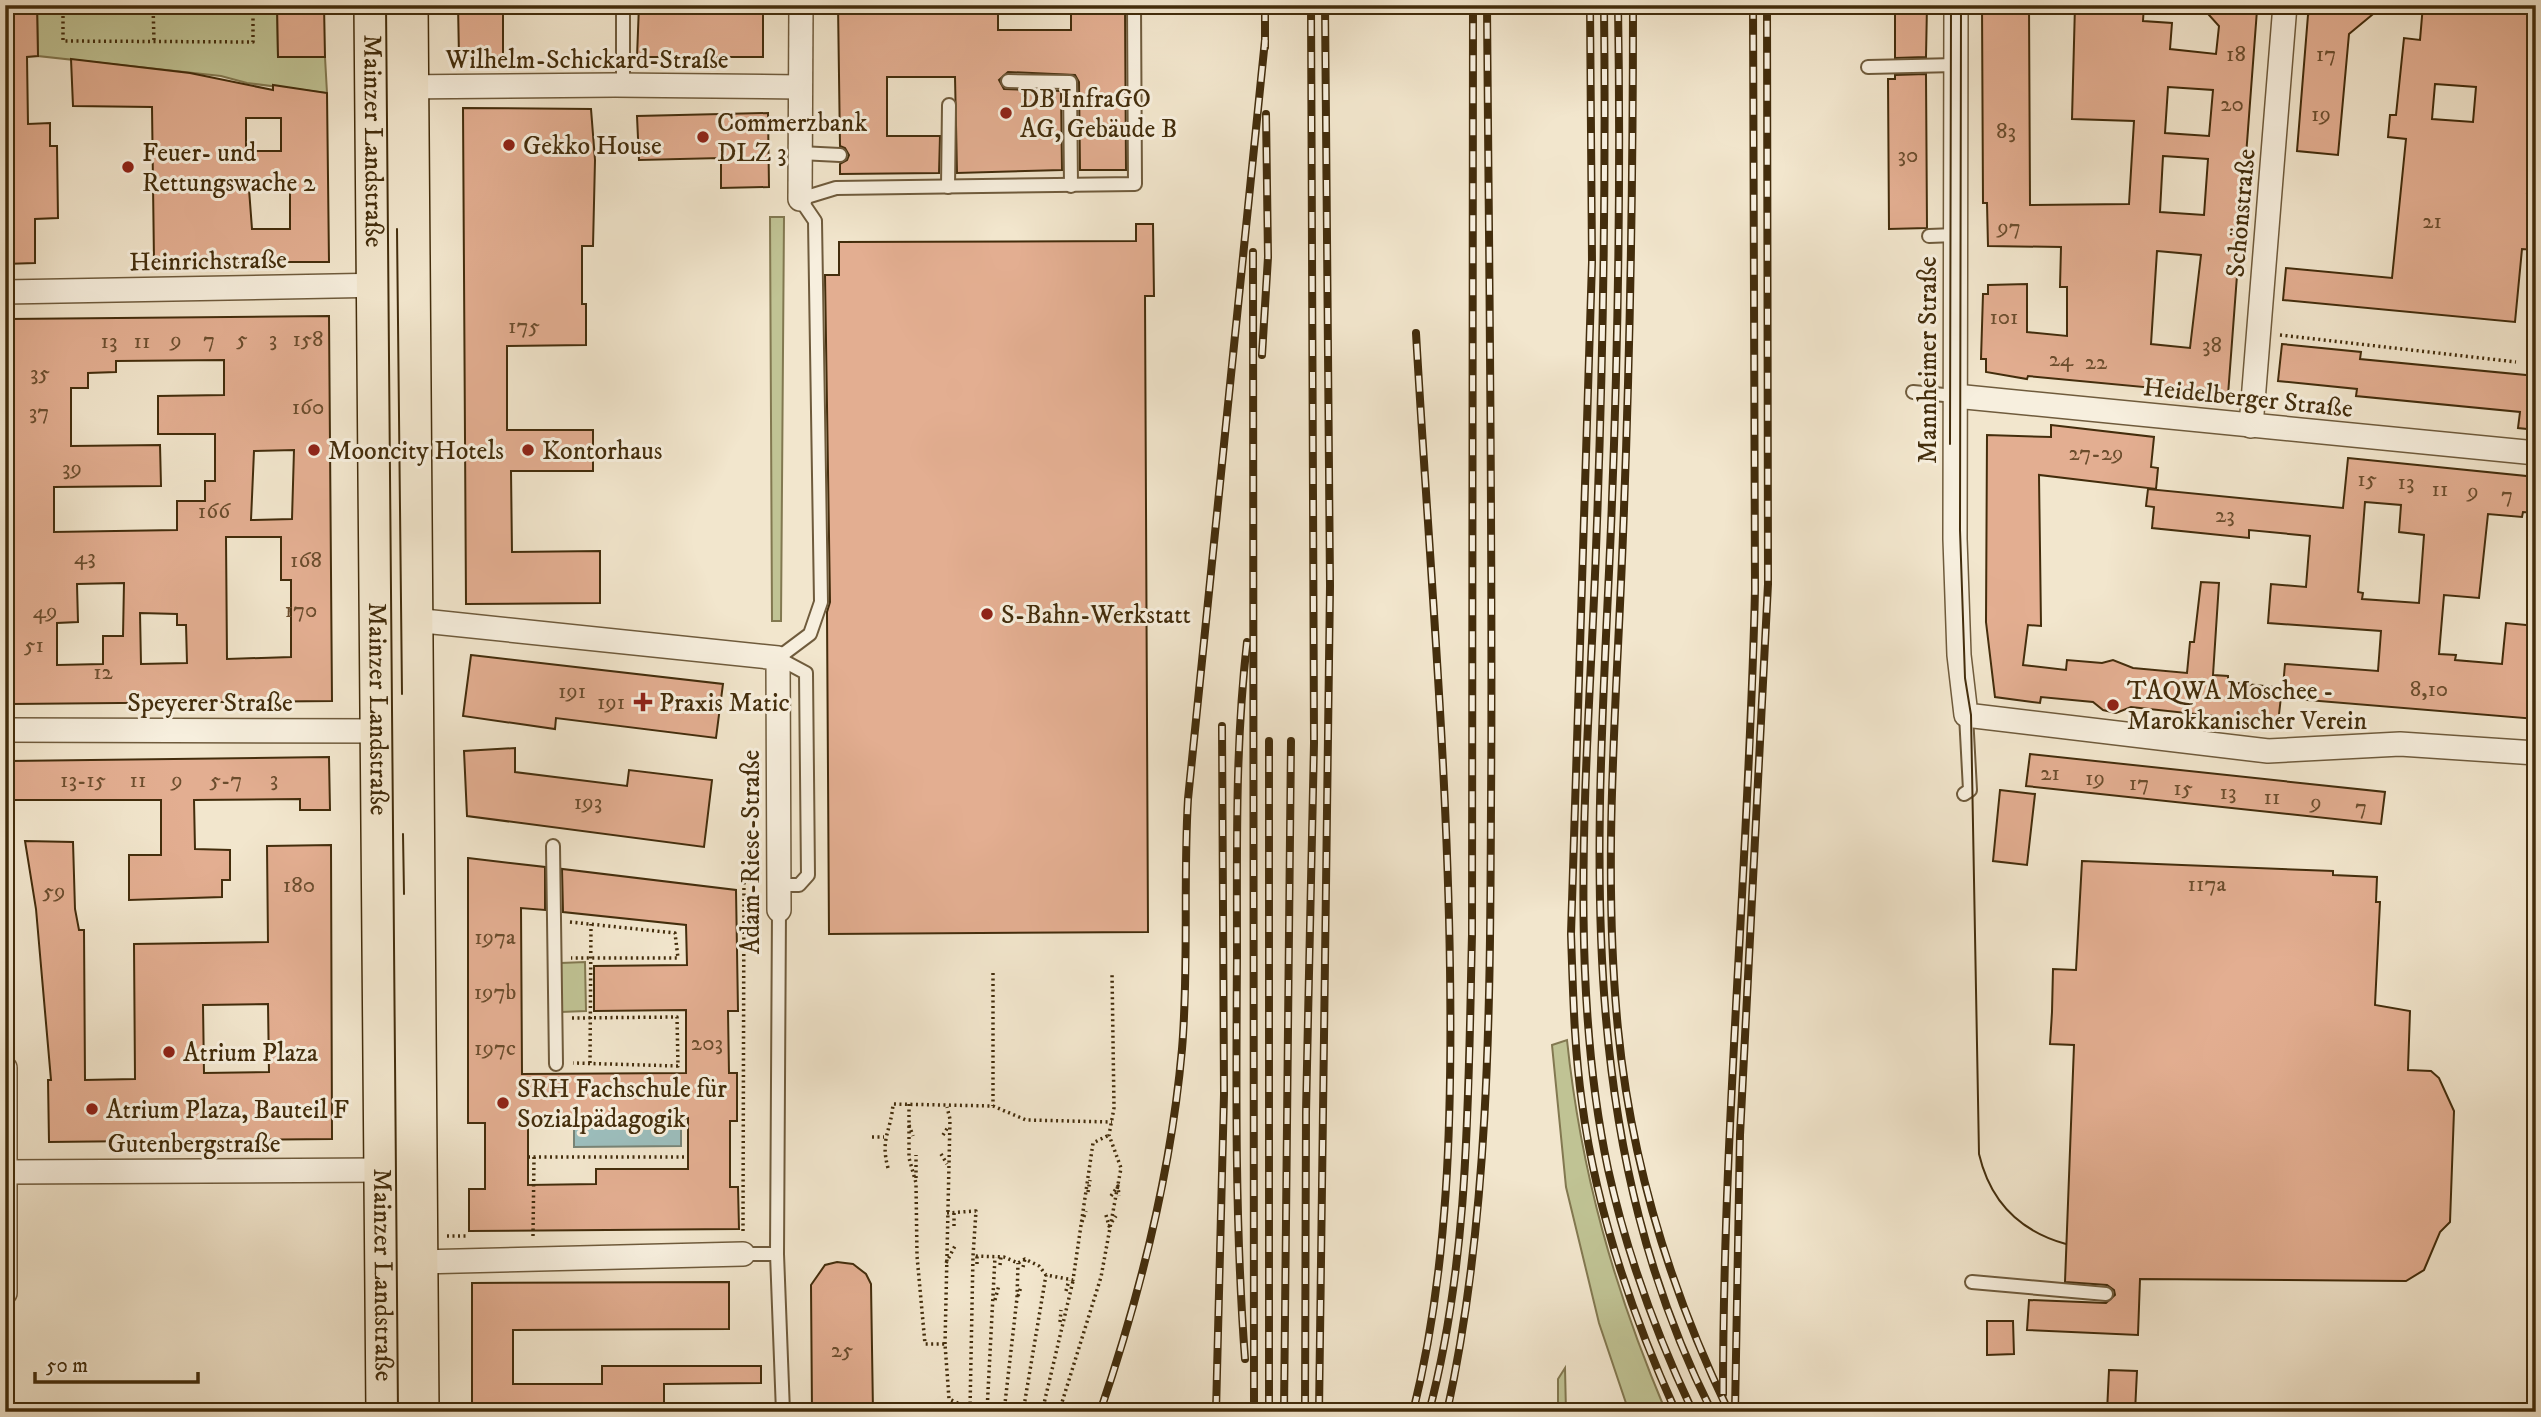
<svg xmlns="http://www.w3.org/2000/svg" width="2541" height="1417" viewBox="0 0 2541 1417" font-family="'IM FELL DW Pica',serif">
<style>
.green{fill:#c0c394;stroke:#827850;stroke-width:2}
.water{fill:#9cbebd;stroke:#788476;stroke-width:2}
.building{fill:#e3ae91;stroke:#432d0c;stroke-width:2;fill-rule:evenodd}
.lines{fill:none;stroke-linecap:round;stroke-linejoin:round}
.service-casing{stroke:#6f5b3c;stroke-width:16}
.minor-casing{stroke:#6f5b3c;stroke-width:26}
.primary-casing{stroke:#432d0c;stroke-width:40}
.path{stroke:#432d0c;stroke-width:3.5;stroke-dasharray:2 3.5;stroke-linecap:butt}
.service{stroke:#f7efde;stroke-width:12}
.minor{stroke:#f7efde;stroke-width:23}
.primary{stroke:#f2e6cd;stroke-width:37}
.tram{stroke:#432d0c;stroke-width:2}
.rail-casing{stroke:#432d0c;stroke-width:8}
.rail{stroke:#f7efde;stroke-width:5;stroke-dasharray:16;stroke-linecap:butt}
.poi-dot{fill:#8f2418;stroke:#f7efde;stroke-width:2.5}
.labels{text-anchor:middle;stroke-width:6;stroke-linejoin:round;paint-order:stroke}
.number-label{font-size:23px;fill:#6b4d2d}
.street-label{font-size:26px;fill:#432d0c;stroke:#f7efde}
.poi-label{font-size:26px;fill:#432d0c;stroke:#f7efde;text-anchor:start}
</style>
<rect width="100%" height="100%" fill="#f2e6cd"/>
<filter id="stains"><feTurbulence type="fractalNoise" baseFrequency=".00286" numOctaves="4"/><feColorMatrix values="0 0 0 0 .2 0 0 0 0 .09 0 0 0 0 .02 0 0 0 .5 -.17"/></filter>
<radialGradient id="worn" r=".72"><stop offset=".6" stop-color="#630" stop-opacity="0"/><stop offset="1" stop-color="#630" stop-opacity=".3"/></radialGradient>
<g class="green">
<polygon points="37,5 277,5 278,57 325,57 327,93 247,83 221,76 38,56"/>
<polygon points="770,217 784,217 781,621 772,621"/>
<polygon points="585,962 586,1011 561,1012 561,963"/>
<path d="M1567,1040C1581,1173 1614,1289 1666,1412H1629L1599,1323L1566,1187L1552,1045Z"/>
<polygon points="1565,1368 1566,1412 1558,1412 1558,1379"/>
</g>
<polygon class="water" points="574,1128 681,1128 681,1146 574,1147"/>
<g class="building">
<polygon points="5,5 37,5 38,56 27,57 28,124 50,123 50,146 57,146 58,218 35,219 35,263 5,264"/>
<polygon points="277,5 324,5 325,57 278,57"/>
<polygon points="458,5 503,5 503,56 459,57"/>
<polygon points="639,5 763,5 763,57 637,57"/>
<polygon points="838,5 876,5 876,12 960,11 960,5 998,5 998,30 1071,30 1071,5 1125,5 1126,170 1080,170 1079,82 1075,75 1008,72 999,80 1004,89 1061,91 1062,170 957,173 955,77 887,77 887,136 940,136 939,173 840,174 840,164 847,160 849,155 845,148 840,146"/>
<polygon points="1895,5 1927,5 1926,57 1895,58"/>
<path d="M1982,5H2029L2030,205L2129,204L2134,121L2072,119L2075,5H2144L2143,21L2172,23L2170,49L2216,54L2219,26L2200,5H2252L2257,10L2228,395L2028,376L2027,379L1986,372V359H1981L1983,294H1988V285L2027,284V332L2067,336V287H2060L2061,247L1988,246L1987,203H1983ZM2168,87L2213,90L2209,136L2165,133ZM2163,156L2208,159L2204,215L2160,212ZM2157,251L2201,255L2190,348L2151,344Z"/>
<polygon points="2320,5 2384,5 2349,34 2338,155 2297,151 2308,15"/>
<path d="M2423,5H2474L2536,13V102L2527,193L2536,194V250L2522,249L2515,322L2283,300L2286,268L2392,278L2406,139L2388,137L2390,115H2396L2404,38L2420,40ZM2435,84L2476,87L2473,122L2432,119Z"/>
<path d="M71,59L190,73L273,90V85L327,93L329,262H154L152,107L73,106ZM246,118H281V151H246ZM290,188V229H252L249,189Z"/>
<polygon points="1926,74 1927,228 1889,229 1888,79 1895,79 1895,75"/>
<polygon points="463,108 591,109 595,160 593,246 582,246 582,304 586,304 586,345 507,346 507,430 593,430 593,471 511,471 512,552 600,551 600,603 466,604"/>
<polygon points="768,113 769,187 721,188 721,158 639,160 637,116"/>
<polygon points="1136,224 1153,224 1154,296 1145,296 1148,932 829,934 827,612 830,602 825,275 839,275 839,242 1136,241"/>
<path d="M329,316L332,701L12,704L11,584H8V319ZM224,360V395L158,396V434H215V481H205V501H177V530L54,532V487L161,486L160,445L71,446V388H88V373L116,372V361ZM294,450L292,519L251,520L254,451ZM226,537H281V580H291V657L227,659ZM124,583L123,636H103V664L57,665V623L78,622L77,584ZM140,613L177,614V625H186L187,663L141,664Z"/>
<polygon points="2282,344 2361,352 2360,359 2536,376 2536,430 2518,428 2520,412 2356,396 2357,389 2278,381"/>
<polygon points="2051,425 2154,437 2151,467 2158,468 2156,489 2039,475 2041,626 2028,625 2023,665 2066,670 2067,660 2102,663 2113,660 2133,668 2187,673 2190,642 2194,642 2201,582 2219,583 2213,675 2228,676 2228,682 2282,688 2278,723 2131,707 2116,713 2103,710 2093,702 2041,697 2040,703 1995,697 1986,622 1987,435 2051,437"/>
<path d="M2348,458L2536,477V513L2523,512L2522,517L2488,514L2479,598L2444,595L2439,654L2456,655L2455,660L2502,664L2506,623L2536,626V719L2282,698L2285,664L2378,671L2381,631L2268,623L2271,584L2306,587L2310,536L2249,530V538L2152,528L2154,507L2146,506L2148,489L2343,508ZM2365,502L2401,505L2399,532L2424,535L2419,603L2362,599L2363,593L2358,592Z"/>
<polygon points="471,655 723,684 716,738 556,718 555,729 463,716"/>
<polygon points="515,748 515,772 627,786 629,770 712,780 704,847 467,816 464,751"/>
<polygon points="2030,754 2385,792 2381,824 2026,786"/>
<polygon points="329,757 330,810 300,810 300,799 194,800 195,849 230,850 230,880 222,880 222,897 129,900 129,855 161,855 161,800 9,800 9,761"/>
<polygon points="2000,790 2035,794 2027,865 1993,861"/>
<path d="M25,841L73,842L75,909L79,930H84L85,1080L135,1079L134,944L268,942L267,846L331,845L332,1139L49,1142L48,1080H51L36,909ZM268,1004L269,1072L204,1073L203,1005Z"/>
<path d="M468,858L545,867V910L521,908L522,1074L686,1073V1010L594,1011V966L687,965L686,925L563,912L562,869L736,890L738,1011H728L729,1073H737V1121H730V1187H738L739,1229L469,1231V1189H485V1123H468ZM688,1118V1169H596V1184L528,1185V1119Z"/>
<polygon points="2082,861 2333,871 2333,875 2377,877 2376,902 2380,902 2375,1005 2410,1011 2408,1070 2431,1071 2439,1078 2454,1111 2450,1222 2440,1232 2424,1270 2406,1281 2140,1279 2138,1335 2027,1330 2029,1300 2106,1303 2115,1295 2114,1290 2107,1285 2065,1282 2074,1045 2050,1044 2052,1012 2053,969 2076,970"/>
<polygon points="837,1262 853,1264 866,1274 871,1284 873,1412 812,1412 811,1285 825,1265"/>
<polygon points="729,1282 729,1329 513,1330 513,1384 602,1384 602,1366 761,1366 761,1383 664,1384 664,1412 472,1412 472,1283"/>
<polygon points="1987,1321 2013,1321 2014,1354 1987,1355"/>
<polygon points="2109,1370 2137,1371 2135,1412 2107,1412"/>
</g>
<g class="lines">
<g class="service-casing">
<g id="service">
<polyline points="623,5 623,85"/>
<polyline points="1868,67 1956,65"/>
<polyline points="1008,81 1070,82 1071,186"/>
<polyline points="800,153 840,155"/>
<polyline points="948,187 949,105"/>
<polyline points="1929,236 1955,235"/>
<polyline points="1913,392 1955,396"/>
<polyline points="1964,794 1970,790 1966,715"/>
<polyline points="553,846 556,1064"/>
<polyline points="779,885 799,885 808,875 806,673 778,658 810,634 821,602 815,221 800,199 836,188 1135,184 1134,5"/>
<polyline points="779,910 777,1254 783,1412"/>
<polyline points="743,1254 777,1254"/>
<polyline points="1972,1282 2106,1294"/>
</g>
</g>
<g class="minor-casing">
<g id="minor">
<polyline points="1956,5 1955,539 1959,655 1966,715 2268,751 2400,744 2536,753"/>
<polyline points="397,87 615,85 800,87"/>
<polyline points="800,199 801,5"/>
<polyline points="5,292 387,285"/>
<polyline points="1955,396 2536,453"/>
<polyline points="2251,426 2285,5"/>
<polyline points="414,620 778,658 779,910"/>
<polyline points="5,730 391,731"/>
<polyline points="5,1068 5,1293"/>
<polyline points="5,1172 383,1170"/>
<polyline points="419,1262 743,1254"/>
</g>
</g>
<g class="primary-casing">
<g id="primary">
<path id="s1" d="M373,5L385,1412"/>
<polyline points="409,5 420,1412"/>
</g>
</g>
<g class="path">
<polyline points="63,5 63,41 253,42 253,5"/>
<polyline points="153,5 154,41"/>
<polyline points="2280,335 2516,362"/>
<polyline points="570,922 675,933 678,958 571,958"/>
<polyline points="993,973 993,1106"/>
<polyline points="572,1018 677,1017 678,1066 573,1063"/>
<polyline points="590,1063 591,924"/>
<polyline points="909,1104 909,1158 916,1183 917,1256 925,1344 945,1344 949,1399 970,1409 995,1412"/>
<polyline points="909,1125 913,1136"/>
<polyline points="943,1135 948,1127"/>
<polyline points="872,1137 884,1137"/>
<polyline points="941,1154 947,1164"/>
<polyline points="528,1157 688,1157"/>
<path d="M888,1168C880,1138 891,1132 893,1104L993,1106L1026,1120L1112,1122"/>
<polyline points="916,1178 916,1155"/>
<polyline points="1088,1192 1090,1180"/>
<polyline points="1111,1196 1118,1186 1119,1196"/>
<polyline points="947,1213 976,1211 973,1256 1004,1257 1018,1263 1025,1259 1039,1266 1046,1275 1073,1280 1093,1143 1109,1135"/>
<polyline points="954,1213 954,1226"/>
<polyline points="1106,1215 1109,1226 1116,1216"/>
<polyline points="1082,1222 1086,1211"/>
<polyline points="743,1231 744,868"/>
<polyline points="447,1236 467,1236"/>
<polyline points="533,1236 534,1157"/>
<polyline points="946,1263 955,1246"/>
<polyline points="977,1264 977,1256"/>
<polyline points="1000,1265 1001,1257"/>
<polyline points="1023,1267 1025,1259"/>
<polyline points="1066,1291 1069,1280"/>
<polyline points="1018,1296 1021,1287"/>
<polyline points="995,1300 999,1285"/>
<polyline points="1060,1322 1061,1310"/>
<polyline points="945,1344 950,1119 947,1107"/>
<polyline points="970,1409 973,1256"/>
<polyline points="987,1411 995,1257"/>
<polyline points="1004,1412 1017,1298 1018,1263"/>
<polyline points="1023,1412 1046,1275"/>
<polyline points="1042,1412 1073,1281"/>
<polyline points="1059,1412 1101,1277 1121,1168 1109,1135 1114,1108 1112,972"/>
</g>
<use href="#service" class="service"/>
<use href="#minor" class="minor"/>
<use href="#primary" class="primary"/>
<g class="tram">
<polyline points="386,5 398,1412"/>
<path d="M1961,5L1960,530L1965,678L1971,715L1979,1154C1990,1201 2019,1231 2066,1244"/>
<polyline points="397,229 402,694"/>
<polyline points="1950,444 1951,5"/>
<polyline points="403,834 404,894"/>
</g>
<g class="rail-casing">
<g id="rail">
<polyline points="1265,5 1265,47"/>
<path d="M1590,5L1592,262L1571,934C1573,990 1574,1047 1582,1103C1596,1209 1632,1315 1676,1412"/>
<path d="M1604,5C1606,187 1603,367 1596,549C1589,749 1566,972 1608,1169C1626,1251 1657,1336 1693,1412"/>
<path d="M1618,5C1621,180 1618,353 1611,527C1598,833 1569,1128 1712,1412"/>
<path d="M1633,5C1633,182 1630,358 1623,535C1617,698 1602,865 1618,1029C1631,1161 1671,1292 1729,1412"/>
<polyline points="1253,252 1254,1412"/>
<polyline points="1262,355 1268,257 1266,114"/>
<path d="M1245,1359C1235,1225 1236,1090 1237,956C1237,851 1235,746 1247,642"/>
<path d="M1723,1394C1723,1126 1749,858 1755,590L1753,5"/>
<path d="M1100,1412C1140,1295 1171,1173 1182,1049C1189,966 1183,883 1188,799L1265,40"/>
<polyline points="1216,1412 1224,1094 1222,726"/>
<polyline points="1269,1412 1269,741"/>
<polyline points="1284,1412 1291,741"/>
<polyline points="1305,1412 1306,1112 1314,743 1311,5"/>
<polyline points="1319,1412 1330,586 1325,5"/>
<path d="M1413,1412C1449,1268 1452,1115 1450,968C1447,756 1428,544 1416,333"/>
<path d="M1429,1412C1470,1257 1468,1093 1472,935L1473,5"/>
<path d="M1447,1412C1490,1216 1490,1005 1491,805C1493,539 1489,272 1487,5"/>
<polyline points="1735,1412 1740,1135 1768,584 1767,5"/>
</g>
</g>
<use href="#rail" class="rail"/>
</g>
<g class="poi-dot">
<circle cx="1006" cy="113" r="7"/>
<circle cx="703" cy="137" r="7"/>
<circle cx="509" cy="145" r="7"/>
<circle cx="128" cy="167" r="7"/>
<circle cx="314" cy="450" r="7"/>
<circle cx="528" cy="450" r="7"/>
<circle cx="987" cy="614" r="7"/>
<path d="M639.5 691.5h7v7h7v7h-7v7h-7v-7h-7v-7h7z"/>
<circle cx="2113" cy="705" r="7"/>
<circle cx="169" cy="1052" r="7"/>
<circle cx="503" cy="1103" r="7"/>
<circle cx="92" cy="1109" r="7"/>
</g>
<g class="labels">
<g class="number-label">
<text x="2236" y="61">18</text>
<text x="2326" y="61">17</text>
<text x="2232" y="111">20</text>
<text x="2321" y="121">19</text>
<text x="2006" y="138">83</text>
<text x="1908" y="162">30</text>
<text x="2432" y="228">21</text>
<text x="2009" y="234">97</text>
<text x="2004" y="324">101</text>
<text x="524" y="333">175</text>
<text x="242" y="346">5</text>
<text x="273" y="346">3</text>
<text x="308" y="346">158</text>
<text x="176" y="347">9</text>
<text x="209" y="347">7</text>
<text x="109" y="348">13</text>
<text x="142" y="348">11</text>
<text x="2212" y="352">38</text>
<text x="2061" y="366">24</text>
<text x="2096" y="369">22</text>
<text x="40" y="380">35</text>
<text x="308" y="414">160</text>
<text x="39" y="419">37</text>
<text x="2096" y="460">27-29</text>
<text x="72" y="475">39</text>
<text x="2367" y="486">15</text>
<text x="2406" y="489">13</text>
<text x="2440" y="496">11</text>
<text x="2473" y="498">9</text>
<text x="2507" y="502">7</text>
<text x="214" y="518">166</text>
<text x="2225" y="522">23</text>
<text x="85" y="564">43</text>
<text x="306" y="567">168</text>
<text x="301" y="617">170</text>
<text x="45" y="618">49</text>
<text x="34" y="652">51</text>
<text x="103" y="679">12</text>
<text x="2429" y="696">8,10</text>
<text x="572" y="698">191</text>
<text x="611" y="709">191</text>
<text x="2050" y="780">21</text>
<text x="2095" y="785">19</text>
<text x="274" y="786">3</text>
<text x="83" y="787">13-15</text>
<text x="138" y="787">11</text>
<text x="177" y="787">9</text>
<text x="226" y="787">5-7</text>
<text x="2139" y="790">17</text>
<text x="2183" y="795">15</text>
<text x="2228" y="799">13</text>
<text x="2272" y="804">11</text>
<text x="588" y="809">193</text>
<text x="2316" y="809">9</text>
<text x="2361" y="814">7</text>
<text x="2207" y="891">117a</text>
<text x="299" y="892">180</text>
<text x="54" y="898">59</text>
<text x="495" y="944">197a</text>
<text x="495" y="999">197b</text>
<text x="707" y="1050">203</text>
<text x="495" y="1055">197c</text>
<text x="842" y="1357">25</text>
</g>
<g class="street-label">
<text x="587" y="68">Wilhelm-Schickard-Straße</text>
<text dy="9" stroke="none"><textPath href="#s1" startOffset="136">Mainzer Landstraße</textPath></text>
<text transform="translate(2240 213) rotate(-85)" y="9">Schönstraße</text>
<text transform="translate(208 260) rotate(-1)" y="9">Heinrichstraße</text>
<text transform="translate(1927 360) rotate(-90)" y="9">Mannheimer Straße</text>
<text transform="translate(2248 397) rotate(6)" y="9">Heidelberger Straße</text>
<text x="210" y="711">Speyerer Straße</text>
<text dy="9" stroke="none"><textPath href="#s1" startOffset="704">Mainzer Landstraße</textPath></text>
<text transform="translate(750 852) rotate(-90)" y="9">Adam-Riese-Straße</text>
<text x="194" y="1152">Gutenbergstraße</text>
<text dy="9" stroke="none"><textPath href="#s1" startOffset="1270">Mainzer Landstraße</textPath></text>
</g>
<g class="poi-label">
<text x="1020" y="107">DB InfraGO<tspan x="1020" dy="30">AG, Gebäude B</tspan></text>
<text x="717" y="131">Commerzbank<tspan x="717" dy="30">DLZ 3</tspan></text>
<text x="523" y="154">Gekko House</text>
<text x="142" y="161">Feuer- und<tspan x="142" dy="30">Rettungswache 2</tspan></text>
<text x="328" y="459">Mooncity Hotels</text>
<text x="542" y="459">Kontorhaus</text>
<text x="1001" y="623">S-Bahn-Werkstatt</text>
<text x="2127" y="699">TAQWA Moschee -<tspan x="2127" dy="30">Marokkanischer Verein</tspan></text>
<text x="659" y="711">Praxis Matic</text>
<text x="183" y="1061">Atrium Plaza</text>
<text x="517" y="1097">SRH Fachschule für<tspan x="517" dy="30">Sozialpädagogik</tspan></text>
<text x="106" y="1118">Atrium Plaza, Bauteil F</text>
</g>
</g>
<rect width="2541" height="1417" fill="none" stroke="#f2e6cd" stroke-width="28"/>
<rect x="7" y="7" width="2527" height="1403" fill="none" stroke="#432d0c" stroke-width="3.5"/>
<rect x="14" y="14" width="2513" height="1389" fill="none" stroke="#432d0c" stroke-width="2"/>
<path d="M35 1372v10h163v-10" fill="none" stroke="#432d0c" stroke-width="3.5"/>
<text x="46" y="1372" font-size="21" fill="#432d0c" stroke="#f7efde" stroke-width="5" paint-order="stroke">50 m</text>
<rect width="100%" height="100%" filter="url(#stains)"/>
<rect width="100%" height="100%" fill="url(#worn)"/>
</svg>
